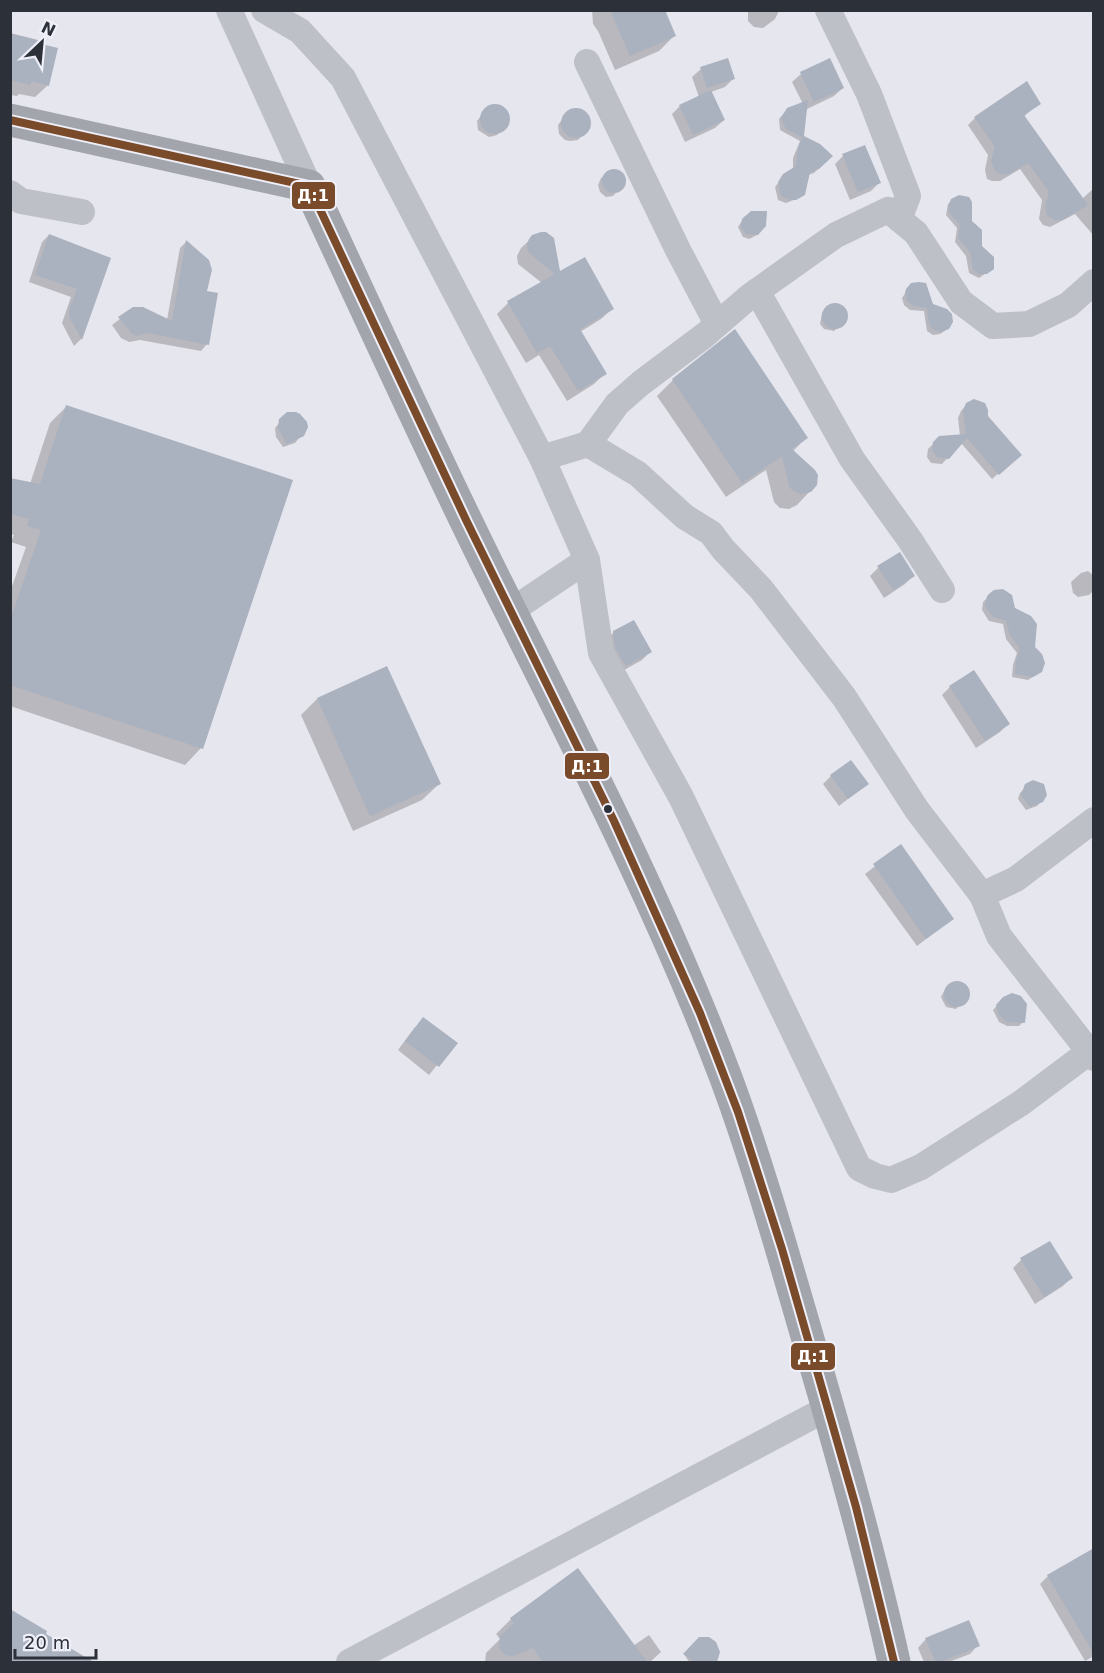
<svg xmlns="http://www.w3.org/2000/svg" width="1104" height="1673" viewBox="0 0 1104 1673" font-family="'DejaVu Sans',sans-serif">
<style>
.shadow{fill:#0003}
.building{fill:#aab1bf}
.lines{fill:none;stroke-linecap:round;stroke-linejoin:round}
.minor{stroke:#bec0c7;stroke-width:26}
.major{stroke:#a3a5ac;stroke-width:33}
.bus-1-casing{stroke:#eeeff9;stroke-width:12}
.bus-1{stroke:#7a4b2a;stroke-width:8}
.bus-dot{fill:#2c3038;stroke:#eeeff9;stroke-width:2}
.line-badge{stroke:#eeeff9;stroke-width:2}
.badge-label{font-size:16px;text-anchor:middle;font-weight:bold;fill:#fff}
</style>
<rect width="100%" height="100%" fill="#e6e6ee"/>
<g class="shadow">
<polygon points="592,10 641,10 674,36 659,51 615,70 598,31 593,24"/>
<polygon points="748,10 778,10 779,11 775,19 763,28 754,27 748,21"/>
<polygon points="10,35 48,85 35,97 19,94 17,96 10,95"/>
<polygon points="829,60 843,88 834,96 805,110 803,137 831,156 814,173 808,175 799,198 786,203 778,200 775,187 784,175 793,170 793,158 800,141 780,130 779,119 784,113 803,104 792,82 801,74"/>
<polygon points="701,69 733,79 725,87 711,92 724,120 715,128 685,142 672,114 680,106 699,97 692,77"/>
<polygon points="1039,104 1023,117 1082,199 1094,188 1094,236 1075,214 1050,227 1043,225 1039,219 1042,200 1020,169 1000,181 992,181 987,179 985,170 988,155 968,125 975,118"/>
<polygon points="494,106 506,111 509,120 508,124 497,135 489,137 478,130 477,121 486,109"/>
<polygon points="575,110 584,112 589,119 589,128 578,140 570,141 565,140 559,134 558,125 567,113"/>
<polygon points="843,156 879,183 871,191 850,200 835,164"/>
<polygon points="612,170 615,170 624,177 624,184 613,196 606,197 600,192 598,185 601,178"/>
<polygon points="952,200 970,222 980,246 988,272 979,278 969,273 966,256 955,242 957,228 946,215 948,204"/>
<polygon points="745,216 759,234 749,239 743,237 738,227"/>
<polygon points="49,235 109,259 81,339 74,346 62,323 71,297 29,282 42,242"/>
<polygon points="533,237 559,273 612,309 601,319 580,332 605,373 594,384 567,401 539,355 526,363 497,314 508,303 542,283 518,264 517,256 521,248"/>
<polygon points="186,242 205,292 207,344 201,351 140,340 129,342 121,338 112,325 133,309 167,320 180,248"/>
<polygon points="908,289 932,305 946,330 940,334 933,335 927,331 924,311 910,310 904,305 902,298"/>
<polygon points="833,305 840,306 845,311 844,322 834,331 824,329 820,324 822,313"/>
<polygon points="735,331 806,438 792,452 813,488 797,505 789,509 780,508 774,502 766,470 726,497 657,396 673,380"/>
<polygon points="967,404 1014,460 992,479 961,443 942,464 931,463 927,457 928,449 933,444 960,436 958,418 961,411"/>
<polygon points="66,407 201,748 185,765 10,706 10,592 26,547 11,542 14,535 10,534 10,479 30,484 50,423"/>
<polygon points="287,414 305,431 295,443 283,447 276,437 275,428"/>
<polygon points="878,568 913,576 905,584 884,598 870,576"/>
<polygon points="1088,571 1094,576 1094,590 1089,595 1078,597 1073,593 1071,582 1081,573"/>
<polygon points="994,591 1014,609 1033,647 1041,672 1028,680 1012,677 1013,665 1017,653 1006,639 1003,624 989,621 982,610 983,602"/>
<polygon points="614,632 650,652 642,660 617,674 605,641"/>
<polygon points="950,687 1008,724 1000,732 976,748 942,695"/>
<polygon points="317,699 439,784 422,800 353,831 301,715"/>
<polygon points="831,776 867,784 839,806 823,784"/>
<polygon points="1030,783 1042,801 1037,806 1026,810 1018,799 1020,793"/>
<polygon points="901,846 952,919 917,946 865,874"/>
<polygon points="955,983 963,984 967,989 969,996 956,1009 946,1007 941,997 944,991"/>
<polygon points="1004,998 1023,1022 1019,1026 1007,1026 999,1022 993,1010"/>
<polygon points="415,1027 455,1043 429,1075 398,1050"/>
<polygon points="1021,1260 1071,1278 1063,1286 1035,1304 1013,1268"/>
<polygon points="1094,1555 1094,1656 1085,1661 1040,1584 1048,1576"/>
<polygon points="10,1610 43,1635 91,1662 10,1662"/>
<polygon points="511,1619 633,1646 649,1635 661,1652 650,1662 485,1662 486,1653 500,1639 496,1634"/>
<polygon points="926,1639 978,1645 970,1654 949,1662 924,1662 918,1648"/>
<polygon points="684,1654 717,1656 712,1662 689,1662"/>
</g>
<g class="building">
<polygon points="610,10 665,10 676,36 630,56"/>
<polygon points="10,33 38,40 37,43 58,48 49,86 31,81 31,85 10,80"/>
<polygon points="728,58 735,79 707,88 700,67"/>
<polygon points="830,58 844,88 814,102 800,72"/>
<polygon points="1027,81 1041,104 1024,115 1088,205 1062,220 1054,220 1047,215 1045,207 1049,192 1028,163 1009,174 1000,174 995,171 991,161 995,147 974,117"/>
<polygon points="711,90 725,120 693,135 679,105"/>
<polygon points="808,100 804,136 820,144 833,156 819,169 810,172 805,195 796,200 791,200 781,196 778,182 783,174 796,166 797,153 802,137 786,129 781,118 787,108"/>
<circle cx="495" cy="119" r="15"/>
<circle cx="576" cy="123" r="15"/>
<polygon points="865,145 881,183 858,192 842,154"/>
<circle cx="614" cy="181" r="12"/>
<polygon points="959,195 969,197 972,202 972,221 982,230 982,246 994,257 994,269 987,274 979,274 973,269 970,252 958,238 960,224 950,214 948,207 951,199"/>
<polygon points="751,211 767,211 766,226 758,235 746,234 741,227 742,219"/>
<polygon points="541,232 546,232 554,238 560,271 585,257 614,309 580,329 607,374 578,391 550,346 537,353 507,301 555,274 529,253 527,244 529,239 532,235"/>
<polygon points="49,234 111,258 82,340 69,316 69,311 77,289 35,275"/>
<polygon points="186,240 209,260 212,270 207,291 218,293 209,345 148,333 136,336 132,334 118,317 133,307 143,307 172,321"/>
<polygon points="919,282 926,283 933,304 947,309 952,314 953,322 949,329 941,332 933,330 929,323 927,308 914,306 907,301 905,293 906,289 911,283"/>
<circle cx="835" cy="316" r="13"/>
<polygon points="735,329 808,438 792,449 815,470 818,475 817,485 811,492 801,494 792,490 789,486 782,456 742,483 672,379"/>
<polygon points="974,399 985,403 988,410 988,416 1022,455 999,475 967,438 949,459 937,457 932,450 933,442 939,436 966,434 963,411 966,403"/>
<polygon points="66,405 293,480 203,749 10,685 10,621 41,530 27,526 29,519 10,514 10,478 40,484"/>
<polygon points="287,412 296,412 300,414 307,422 308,427 304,436 287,444 278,428 279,419"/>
<polygon points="900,552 915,576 893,590 877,566"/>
<polygon points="1003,589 1012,595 1015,608 1031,616 1037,624 1035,647 1042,654 1045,663 1042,672 1033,677 1015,674 1016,660 1020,649 1010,635 1006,621 993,617 985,606 987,596 990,593 994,590"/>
<polygon points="634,620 652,652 626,666 615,648 613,631"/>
<polygon points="387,666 441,784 370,816 317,698"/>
<polygon points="974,670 1010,724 985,741 949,686"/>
<polygon points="851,760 869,784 848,799 830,775"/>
<polygon points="1033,780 1044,784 1047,795 1043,802 1030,807 1021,795 1025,784"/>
<polygon points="901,844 954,919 926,939 873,864"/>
<circle cx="957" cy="994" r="13"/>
<polygon points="1012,993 1021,996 1027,1004 1025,1023 1006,1022 999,1015 996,1005 1003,997"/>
<polygon points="423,1017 458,1043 439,1067 405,1041"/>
<polygon points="1050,1241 1073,1278 1044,1297 1020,1258"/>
<polygon points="1094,1548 1094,1654 1047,1575"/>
<polygon points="578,1568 647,1662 543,1662 533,1648 513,1656 505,1655 499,1649 500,1636 514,1623 510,1618"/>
<polygon points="10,1609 47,1631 46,1634 94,1662 10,1662"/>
<polygon points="969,1620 980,1646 940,1662 936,1662 925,1638"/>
<polygon points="699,1637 709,1637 716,1642 720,1652 717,1662 695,1662 683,1654"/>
</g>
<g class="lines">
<g class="minor">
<polyline points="229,10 309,186"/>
<polyline points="264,10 300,31 343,78 542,458 587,560 601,653 681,797 859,1168 875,1176 891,1180 921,1167 1021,1103 1089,1052"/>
<polyline points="828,10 869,94 908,196 899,219"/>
<polyline points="587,62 678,250 717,324"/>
<polyline points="10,193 21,201 82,212"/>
<polyline points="757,291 852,459 910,540 942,590"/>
<polyline points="588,444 617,404 641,383 705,335 750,296 836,235 888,210 916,233 961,302 993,326 1029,324 1068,305 1094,282"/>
<polyline points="542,458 588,444 638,474 685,517 711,533 723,549 761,589 844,697 917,810 982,895 1016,879 1094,820"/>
<polyline points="511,611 587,560"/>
<polyline points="982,895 999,936 1094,1058"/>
<polyline points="349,1662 828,1408"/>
</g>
<path class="major" d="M10,120L309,186C369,314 427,443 490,570C573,737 660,903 726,1078C759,1167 785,1261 812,1353C842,1455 871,1558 894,1662"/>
<g class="bus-1-casing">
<polyline id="bus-1" points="10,120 309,186 467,522 614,821 700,1013 738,1112 782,1249 856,1507 894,1662"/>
</g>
<use href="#bus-1" class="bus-1"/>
</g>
<circle class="bus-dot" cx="608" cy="809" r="5"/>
<g class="line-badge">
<rect x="291" y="181" width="45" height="29" rx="6" fill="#7a4b2a"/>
<rect x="564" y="752" width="46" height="28" rx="6" fill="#7a4b2a"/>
<rect x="790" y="1342" width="46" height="29" rx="6" fill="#7a4b2a"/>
</g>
<g class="badge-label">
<text x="313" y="201">Д:1</text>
<text x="587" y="772">Д:1</text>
<text x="813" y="1362">Д:1</text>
</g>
<rect width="1104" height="1673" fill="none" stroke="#2c3038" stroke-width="24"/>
<g transform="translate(42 42) rotate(26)" stroke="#eeeff9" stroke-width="4.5" paint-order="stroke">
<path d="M0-4.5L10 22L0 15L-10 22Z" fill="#2c3038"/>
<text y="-9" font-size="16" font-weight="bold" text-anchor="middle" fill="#2c3038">N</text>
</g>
<path d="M15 1649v9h81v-9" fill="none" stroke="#2c3038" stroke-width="3"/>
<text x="24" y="1649" font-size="18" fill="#2c3038" stroke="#eeeff9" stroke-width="4.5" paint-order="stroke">20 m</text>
</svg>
